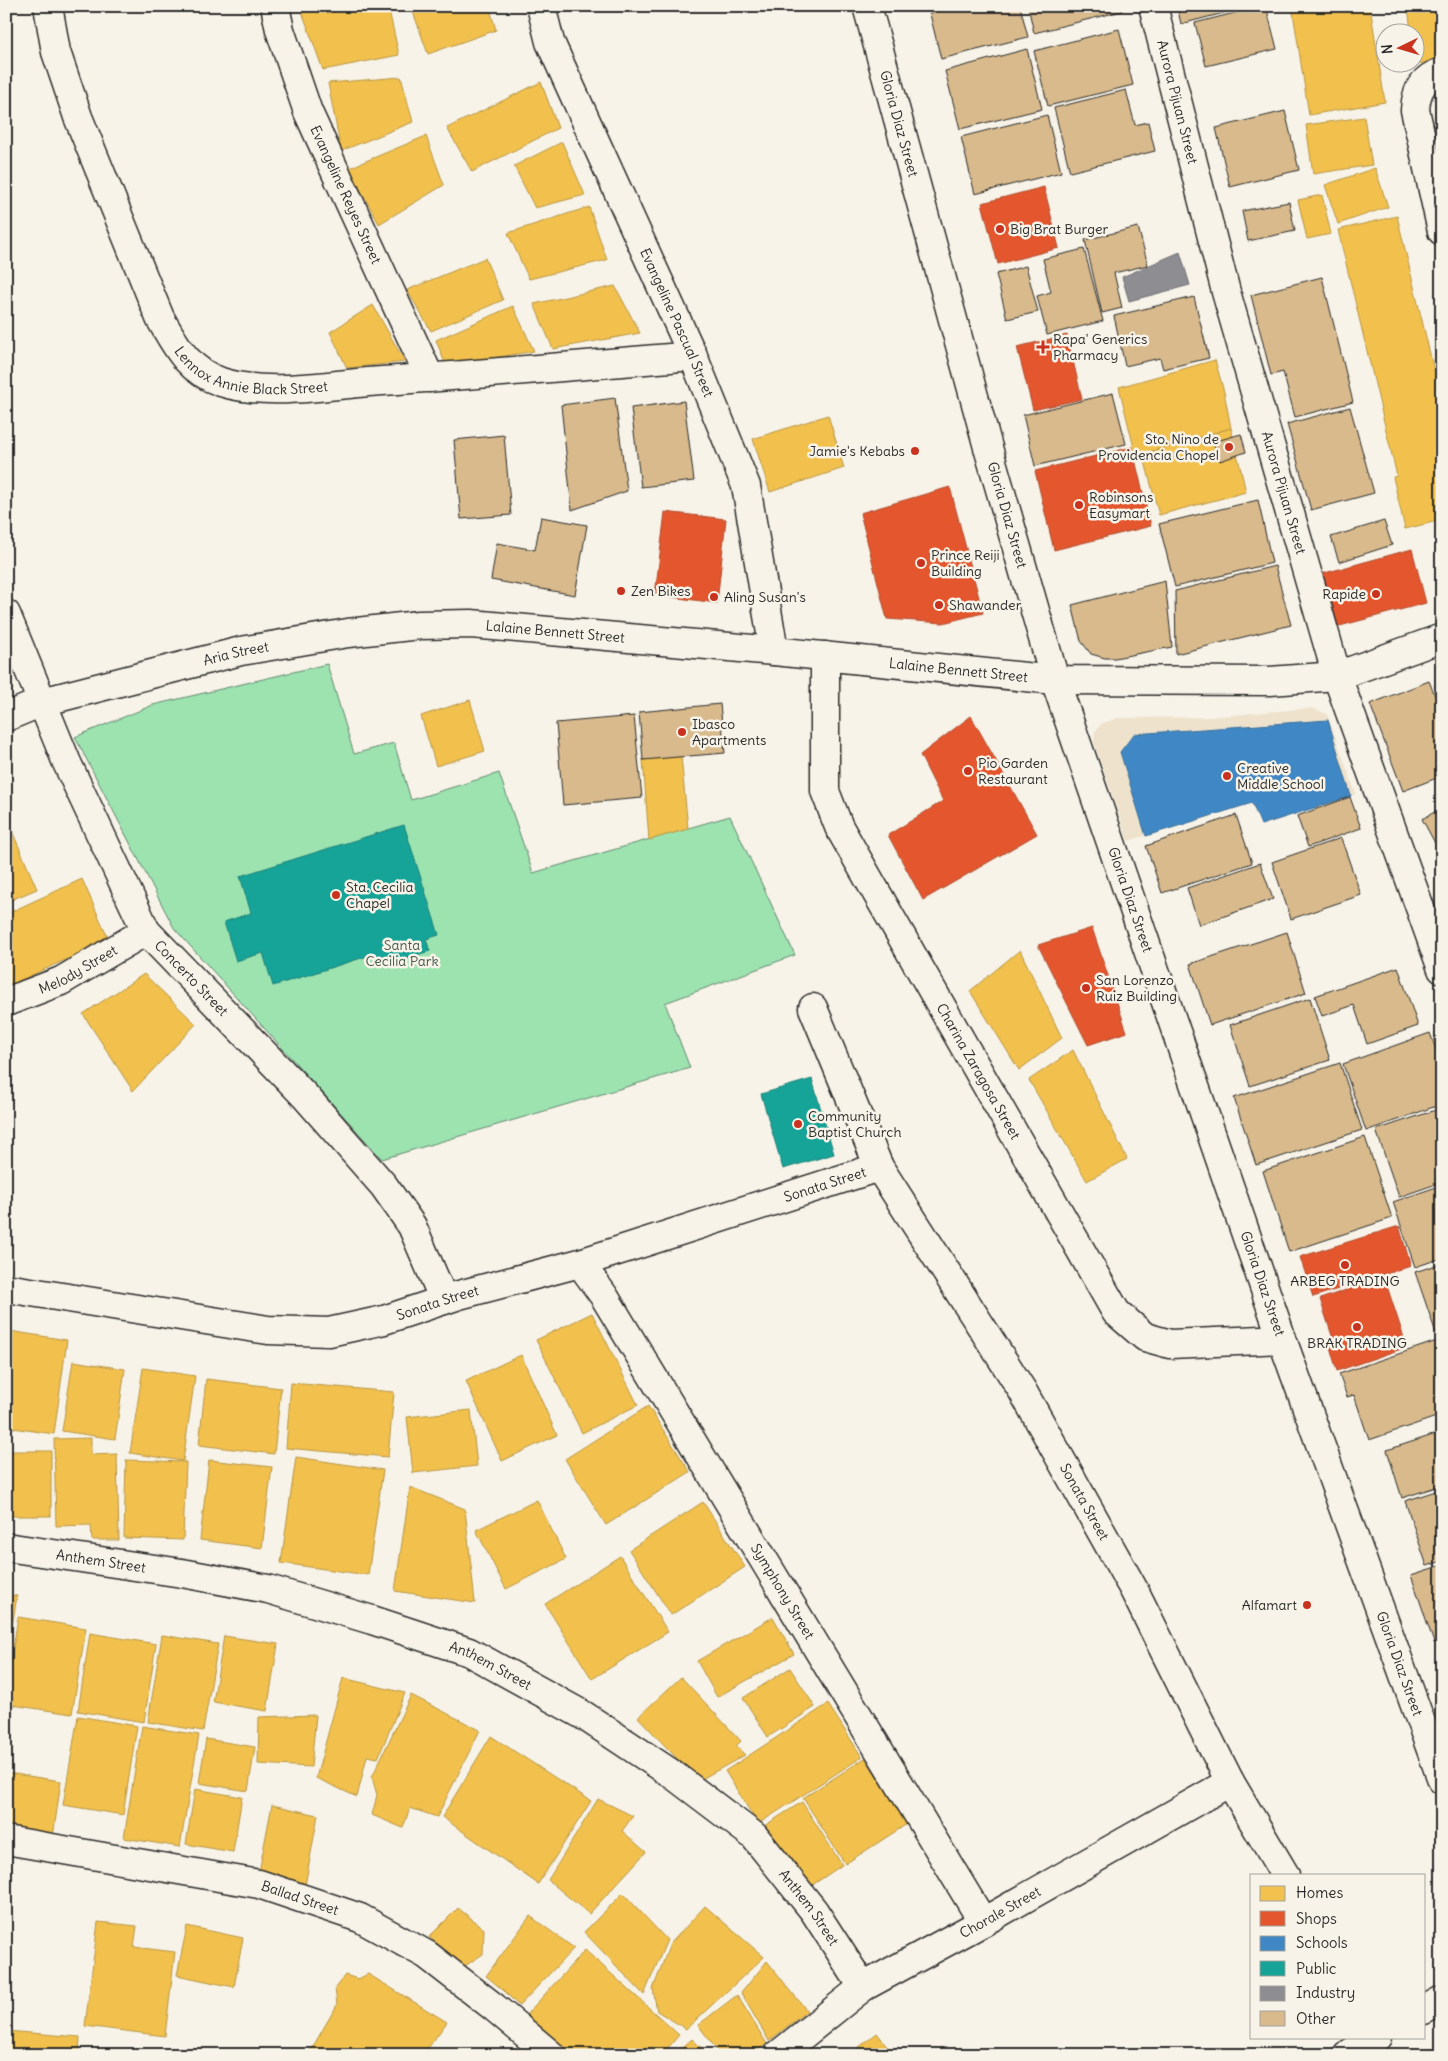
<svg xmlns="http://www.w3.org/2000/svg" width="1448" height="2061" viewBox="0 0 1448 2061" font-family="Delius,sans-serif">
<style>
.built{fill:#eee2cc}
.green{fill:#9ce3b0;stroke:#64876e}
.homes{fill:#f2c14e;stroke:#b69444}
.shops{fill:#e4572e;stroke:#ac4a2d}
.schools{fill:#3f88c5;stroke:#396c97}
.public{fill:#17a398;stroke:#1d7f77}
.industry{fill:#8d8d92;stroke:#707073}
.building{fill:#d8ba8c;stroke:#2b2b2b}
.lines{fill:none;stroke-linecap:round;stroke-linejoin:round}
.minor-casing{stroke:#2b2b2b;stroke-width:31}
.minor{stroke:#f7f3e8;stroke-width:28}
.poi-dot{fill:#c8321e;stroke:#f7f3e8;stroke-width:2}
.labels{text-anchor:middle;stroke-width:5;stroke-linejoin:round;paint-order:stroke}
.street-label{font-size:14px;fill:#2b2b2b;stroke:#f7f3e8}
.poi-label{font-size:14px;fill:#2b2b2b;stroke:#f7f3e8;text-anchor:start}
.park-label{font-size:14px;fill:#47594c;stroke:#f7f3e8}
</style>
<rect width="100%" height="100%" fill="#f7f3e8"/>
<filter id="ink" filterUnits="userSpaceOnUse"><feTurbulence type="fractalNoise" baseFrequency=".02" numOctaves="2"/><feDisplacementMap in="SourceGraphic" scale="10" xChannelSelector="R" yChannelSelector="G"/><feConvolveMatrix kernelMatrix="1 2 1 2 8 2 1 2 1" color-interpolation-filters="sRGB"/></filter>
<g filter="url(#ink)">
<polygon class="built" points="1312,708 1327,714 1356,794 1261,825 1251,803 1128,841 1094,743 1095,732 1101,724 1117,718 1208,717"/>
<polygon class="green" points="327,664 354,754 394,743 411,800 499,773 533,873 730,816 795,955 665,1003 690,1068 382,1159 174,928 75,737 153,705"/>
<g class="homes">
<polygon points="300,6 388,6 399,55 323,70"/>
<polygon points="411,6 489,6 496,30 428,54"/>
<polygon points="1292,6 1370,6 1385,102 1309,115"/>
<polygon points="1408,6 1442,6 1442,60 1416,64 1416,32 1411,32"/>
<polygon points="401,77 413,122 341,151 328,83"/>
<polygon points="541,82 558,128 472,172 447,128"/>
<polygon points="1364,117 1372,165 1313,174 1306,125"/>
<polygon points="426,136 444,185 379,224 349,168"/>
<polygon points="562,142 585,195 535,208 514,166"/>
<polygon points="1375,168 1388,207 1338,224 1325,185"/>
<polygon points="1322,195 1331,234 1307,239 1298,200"/>
<polygon points="589,207 607,260 529,279 508,233"/>
<polygon points="1397,216 1442,404 1442,520 1405,529 1393,477 1397,476 1338,230"/>
<polygon points="485,258 503,300 431,331 407,290"/>
<polygon points="615,286 640,333 553,349 534,304"/>
<polygon points="373,305 405,362 347,368 330,332"/>
<polygon points="513,306 534,351 446,366 436,340"/>
<polygon points="1215,360 1224,392 1231,428 1136,456 1119,387"/>
<polygon points="828,415 844,468 770,492 753,439"/>
<polygon points="1231,428 1246,492 1159,515 1143,454"/>
<polygon points="470,700 485,751 436,766 421,716"/>
<polygon points="681,756 688,829 649,840 643,760"/>
<polygon points="6,817 37,889 6,902"/>
<polygon points="82,879 109,940 10,985 6,974 6,914"/>
<polygon points="1020,950 1062,1038 1019,1070 970,991"/>
<polygon points="144,974 196,1024 133,1091 83,1014"/>
<polygon points="1073,1050 1127,1159 1087,1181 1029,1080"/>
<polygon points="592,1313 638,1405 582,1433 536,1340"/>
<polygon points="9,1331 67,1340 54,1434 6,1427 6,1352"/>
<polygon points="521,1355 557,1435 502,1461 466,1381"/>
<polygon points="73,1361 125,1369 115,1439 62,1431"/>
<polygon points="143,1368 195,1376 183,1461 130,1453"/>
<polygon points="206,1379 281,1388 274,1454 199,1445"/>
<polygon points="291,1383 394,1392 388,1457 286,1448"/>
<polygon points="648,1406 690,1472 606,1525 565,1459"/>
<polygon points="471,1410 477,1466 413,1473 407,1417"/>
<polygon points="91,1438 91,1455 117,1454 119,1540 92,1540 91,1525 56,1526 54,1439"/>
<rect x="6" y="1451" width="45" height="65"/>
<polygon points="296,1457 383,1470 368,1575 281,1563"/>
<polygon points="126,1460 186,1462 183,1540 124,1538"/>
<polygon points="209,1460 272,1467 262,1548 200,1540"/>
<polygon points="410,1487 465,1509 475,1603 395,1591"/>
<polygon points="537,1500 566,1559 506,1589 476,1530"/>
<polygon points="703,1502 745,1567 671,1615 629,1550"/>
<polygon points="620,1556 668,1632 592,1679 545,1604"/>
<polygon points="6,1595 17,1596 6,1664"/>
<polygon points="18,1617 86,1628 72,1714 6,1704 6,1691"/>
<polygon points="773,1617 794,1654 717,1697 697,1661"/>
<polygon points="90,1633 156,1644 144,1722 78,1711"/>
<polygon points="162,1635 218,1644 203,1731 148,1722"/>
<polygon points="224,1636 278,1644 267,1711 213,1702"/>
<polygon points="790,1668 815,1707 768,1737 743,1698"/>
<polygon points="681,1677 741,1741 736,1746 745,1755 698,1781 638,1717"/>
<polygon points="343,1678 405,1693 378,1758 367,1756 357,1797 316,1778"/>
<polygon points="411,1695 480,1730 437,1817 410,1808 403,1828 372,1815 377,1795 372,1777"/>
<polygon points="828,1704 862,1757 758,1824 725,1771"/>
<polygon points="316,1715 311,1767 258,1764 259,1717"/>
<polygon points="78,1716 137,1726 123,1815 63,1805"/>
<polygon points="142,1726 199,1735 180,1847 124,1838"/>
<polygon points="491,1736 591,1801 538,1884 442,1817"/>
<polygon points="206,1739 255,1747 248,1791 199,1783"/>
<polygon points="865,1758 907,1824 845,1864 803,1798"/>
<polygon points="8,1773 61,1781 53,1837 6,1831"/>
<polygon points="195,1789 242,1797 233,1852 186,1844"/>
<polygon points="598,1799 633,1816 622,1831 646,1852 589,1914 548,1880"/>
<polygon points="802,1802 842,1865 805,1890 764,1826"/>
<polygon points="272,1805 318,1815 304,1891 258,1877"/>
<polygon points="623,1893 667,1940 644,1995 584,1932"/>
<polygon points="705,1906 764,1957 686,2029 657,2011 653,1989 670,1944"/>
<polygon points="458,1908 484,1929 483,1954 465,1966 429,1937"/>
<polygon points="530,1916 574,1948 519,2006 503,1990 486,1976"/>
<polygon points="98,1922 137,1926 134,1947 175,1952 165,2036 85,2026"/>
<polygon points="187,1926 243,1938 234,1987 177,1975"/>
<polygon points="585,1950 679,2035 662,2055 570,2055 526,2015"/>
<polygon points="767,1961 807,2011 769,2041 741,1993"/>
<polygon points="368,1974 447,2022 423,2055 308,2055 337,2005 335,1988 345,1975 358,1979"/>
<polygon points="737,1995 767,2044 749,2055 721,2055 698,2025"/>
<polygon points="6,2031 80,2037 79,2055 6,2055"/>
<polygon points="877,2033 894,2055 849,2055"/>
<polygon points="692,2039 709,2055 674,2055"/>
</g>
<g class="shops">
<polygon points="1044,187 1059,248 998,264 982,203"/>
<polygon points="1067,335 1082,399 1033,410 1017,347"/>
<polygon points="1132,447 1151,526 1054,550 1035,471"/>
<polygon points="950,487 983,613 943,623 887,619 860,513"/>
<polygon points="665,512 726,519 717,603 655,595"/>
<polygon points="1412,549 1426,603 1336,627 1321,574"/>
<polygon points="971,716 1037,834 923,900 888,835 943,801 920,755"/>
<polygon points="1092,928 1127,1032 1088,1045 1038,945"/>
<polygon points="1399,1226 1411,1266 1313,1297 1300,1257"/>
<polygon points="1384,1277 1407,1347 1337,1371 1330,1347 1335,1345 1320,1299"/>
</g>
<polygon class="schools" points="1328,720 1351,796 1261,825 1252,803 1146,836 1120,752 1134,734"/>
<g class="public">
<polygon points="404,825 439,935 426,939 430,951 378,966 374,954 273,986 263,953 236,961 224,922 251,913 240,876"/>
<polygon points="812,1079 834,1154 783,1169 761,1094"/>
</g>
<polygon class="industry" points="1180,252 1190,285 1129,301 1122,277"/>
<g class="building">
<polygon points="928,6 1020,6 1028,37 941,59"/>
<polygon points="1028,6 1121,6 1122,11 1034,33"/>
<polygon points="1177,6 1251,6 1181,24"/>
<polygon points="1262,6 1266,6 1277,49 1206,66 1195,23"/>
<polygon points="1119,29 1133,85 1048,106 1034,51"/>
<polygon points="1027,49 1042,109 960,129 945,71"/>
<polygon points="1126,90 1135,125 1148,122 1155,151 1070,172 1054,108"/>
<polygon points="1285,111 1299,170 1230,187 1216,128"/>
<polygon points="1047,115 1061,172 975,194 961,137"/>
<polygon points="1289,202 1295,231 1248,241 1242,211"/>
<polygon points="1138,227 1148,265 1114,273 1122,308 1102,313 1085,240"/>
<polygon points="1084,249 1103,321 1047,335 1037,296 1051,292 1043,259"/>
<polygon points="1026,266 1038,312 1007,319 996,274"/>
<polygon points="1322,277 1353,402 1295,417 1283,372 1271,375 1251,295"/>
<polygon points="1194,297 1209,358 1163,369 1160,358 1125,366 1114,316"/>
<polygon points="1113,393 1126,444 1035,466 1023,415"/>
<polygon points="615,398 627,491 572,510 561,405"/>
<polygon points="684,401 694,481 641,487 631,408"/>
<polygon points="1350,407 1374,493 1311,510 1287,424"/>
<polygon points="1241,434 1246,452 1220,461 1213,442"/>
<polygon points="504,435 511,515 461,519 454,440"/>
<polygon points="1258,500 1272,563 1175,587 1159,524"/>
<polygon points="541,517 587,525 575,595 491,580 497,543 535,550"/>
<polygon points="1384,521 1392,545 1339,562 1331,537"/>
<polygon points="1275,566 1291,625 1176,654 1175,591"/>
<polygon points="1165,581 1172,647 1115,658 1105,658 1091,654 1081,641 1072,605"/>
<polygon points="1429,681 1442,713 1442,776 1403,791 1370,704"/>
<polygon points="720,704 725,753 643,760 639,712"/>
<polygon points="634,716 642,798 563,805 556,723"/>
<polygon points="1350,797 1361,828 1308,847 1297,816"/>
<polygon points="1442,808 1442,856 1422,819"/>
<polygon points="1236,815 1252,863 1162,893 1146,846"/>
<polygon points="1341,838 1361,895 1291,919 1272,862"/>
<polygon points="1260,863 1273,899 1199,925 1187,888"/>
<polygon points="1287,932 1306,993 1210,1025 1190,964"/>
<polygon points="1398,967 1418,1026 1367,1044 1354,1005 1322,1016 1315,996"/>
<polygon points="1310,998 1330,1060 1250,1086 1230,1025"/>
<polygon points="1430,1033 1442,1066 1442,1104 1366,1131 1343,1064"/>
<polygon points="1340,1063 1362,1130 1256,1165 1234,1098"/>
<polygon points="1442,1108 1442,1182 1399,1197 1376,1130"/>
<polygon points="1365,1137 1392,1218 1289,1252 1263,1171"/>
<polygon points="1442,1185 1442,1258 1415,1267 1393,1202"/>
<polygon points="1442,1263 1442,1331 1436,1333 1415,1272"/>
<polygon points="1437,1341 1442,1356 1442,1415 1369,1440 1354,1395 1347,1397 1339,1374"/>
<polygon points="1442,1432 1442,1485 1402,1498 1387,1450"/>
<polygon points="1442,1489 1442,1561 1427,1566 1405,1501"/>
<polygon points="1442,1565 1442,1640 1434,1643 1411,1575"/>
</g>
<g class="lines">
<g class="minor-casing">
<g id="minor">
<path id="s1" d="M48,6L56,52L78,117L160,318C176,346 188,371 221,382C264,396 322,386 368,382C476,375 585,365 693,356"/>
<path id="s2" d="M275,6L280,30L308,112L430,378"/>
<path id="s3" d="M541,6L550,42L693,356L746,486L774,651"/>
<path id="s4" d="M867,6L989,451L1055,680L1282,1339L1442,1780"/>
<path id="s5" d="M1153,6L1226,292L1337,676L1442,969"/>
<path d="M1442,72C1422,78 1416,91 1415,110L1442,231"/>
<path id="s6" d="M6,614L67,763L146,931L305,1096L384,1186L412,1226L444,1300"/>
<path id="s7" d="M825,656V791L839,827L1116,1312L1145,1337L1170,1344L1282,1339"/>
<path id="s8" d="M6,717L42,702L241,651L348,633L419,625L471,624L774,651L1055,680L1270,681L1337,676L1442,638"/>
<path id="s9" d="M6,1002L61,981L146,931"/>
<polyline points="813,1008 879,1167"/>
<path id="s10" d="M580,1263L604,1296L983,1922"/>
<path id="s11" d="M6,1288L268,1330L329,1332L384,1320L459,1295L580,1263L879,1167L1022,1390L1134,1590L1230,1782L1285,1875"/>
<path id="s12" d="M6,1547L182,1573L268,1589L372,1620L469,1652L583,1715L672,1774L754,1836L814,1911L863,1987"/>
<path id="s13" d="M6,1840L259,1884L360,1918L427,1955L495,2008L551,2055"/>
<polyline points="1424,2010 1442,2000"/>
<path id="s14" d="M778,2055L863,1987L983,1922L1230,1782"/>
<polyline points="1347,2055 1377,2037"/>
</g>
</g>
<use href="#minor" class="minor"/>
</g>
</g>
<g class="poi-dot">
<circle cx="1000" cy="229" r="5"/>
<path d="M1040.5 339.5h5v5h5v5h-5v5h-5v-5h-5v-5h5z"/>
<circle cx="1229" cy="447" r="5"/>
<circle cx="915" cy="451" r="5"/>
<circle cx="1079" cy="505" r="5"/>
<circle cx="921" cy="563" r="5"/>
<circle cx="621" cy="591" r="5"/>
<circle cx="1376" cy="594" r="5"/>
<circle cx="714" cy="597" r="5"/>
<circle cx="939" cy="605" r="5"/>
<circle cx="682" cy="732" r="5"/>
<circle cx="968" cy="771" r="5"/>
<circle cx="1227" cy="776" r="5"/>
<circle cx="336" cy="895" r="5"/>
<circle cx="1086" cy="988" r="5"/>
<circle cx="798" cy="1124" r="5"/>
<circle cx="1345" cy="1265" r="5"/>
<circle cx="1357" cy="1327" r="5"/>
<circle cx="1307" cy="1605" r="5"/>
</g>
<g class="labels">
<g class="street-label">
<text dy="5" stroke="none"><textPath href="#s5" startOffset="99">Aurora Pijuan Street</textPath></text>
<text dy="5" stroke="none"><textPath href="#s4" startOffset="122">Gloria Diaz Street</textPath></text>
<text dy="5" stroke="none"><textPath href="#s2" startOffset="202">Evangeline Reyes Street</textPath></text>
<text dy="5" stroke="none"><textPath href="#s3" startOffset="345">Evangeline Pascual Street</textPath></text>
<text dy="5" stroke="none"><textPath href="#s1" startOffset="449">Lennox Annie Black Street</textPath></text>
<text dy="5" stroke="none"><textPath href="#s5" startOffset="504">Aurora Pijuan Street</textPath></text>
<text dy="5" stroke="none"><textPath href="#s4" startOffset="528">Gloria Diaz Street</textPath></text>
<text dy="5" stroke="none"><textPath href="#s8" startOffset="561">Lalaine Bennett Street</textPath></text>
<text dy="5" stroke="none"><textPath href="#s8" startOffset="239">Aria Street</textPath></text>
<text dy="5" stroke="none"><textPath href="#s8" startOffset="966">Lalaine Bennett Street</textPath></text>
<text dy="5" stroke="none"><textPath href="#s4" startOffset="932">Gloria Diaz Street</textPath></text>
<text dy="5" stroke="none"><textPath href="#s9" startOffset="79">Melody Street</textPath></text>
<text dy="5" stroke="none"><textPath href="#s6" startOffset="412">Concerto Street</textPath></text>
<text dy="5" stroke="none"><textPath href="#s7" startOffset="455">Charina Zaragosa Street</textPath></text>
<text dy="5" stroke="none"><textPath href="#s11" startOffset="844">Sonata Street</textPath></text>
<text dy="5" stroke="none"><textPath href="#s4" startOffset="1338">Gloria Diaz Street</textPath></text>
<text dy="5" stroke="none"><textPath href="#s11" startOffset="439">Sonata Street</textPath></text>
<text dy="5" stroke="none"><textPath href="#s11" startOffset="1294">Sonata Street</textPath></text>
<text dy="5" stroke="none"><textPath href="#s12" startOffset="96">Anthem Street</textPath></text>
<text dy="5" stroke="none"><textPath href="#s10" startOffset="386">Symphony Street</textPath></text>
<text dy="5" stroke="none"><textPath href="#s4" startOffset="1742">Gloria Diaz Street</textPath></text>
<text dy="5" stroke="none"><textPath href="#s12" startOffset="501">Anthem Street</textPath></text>
<text dy="5" stroke="none"><textPath href="#s13" startOffset="300">Ballad Street</textPath></text>
<text dy="5" stroke="none"><textPath href="#s12" startOffset="906">Anthem Street</textPath></text>
<text dy="5" stroke="none"><textPath href="#s14" startOffset="265">Chorale Street</textPath></text>
</g>
<g class="poi-label">
<text x="1010" y="234">Big Brat Burger</text>
<text x="1053" y="344">Rapa' Generics<tspan x="1053" dy="16">Pharmacy</tspan></text>
<text x="1219" y="444" text-anchor="end">Sto. Nino de<tspan x="1219" dy="16">Providencia Chopel</tspan></text>
<text x="905" y="456" text-anchor="end">Jamie's Kebabs</text>
<text x="1089" y="502">Robinsons<tspan x="1089" dy="16">Easymart</tspan></text>
<text x="931" y="560">Prince Reiji<tspan x="931" dy="16">Building</tspan></text>
<text x="631" y="596">Zen Bikes</text>
<text x="1366" y="599" text-anchor="end">Rapide</text>
<text x="724" y="602">Aling Susan's</text>
<text x="949" y="610">Shawander</text>
<text x="692" y="729">Ibasco<tspan x="692" dy="16">Apartments</tspan></text>
<text x="978" y="768">Pio Garden<tspan x="978" dy="16">Restaurant</tspan></text>
<text x="1237" y="773">Creative<tspan x="1237" dy="16">Middle School</tspan></text>
<text x="346" y="892">Sta. Cecilia<tspan x="346" dy="16">Chapel</tspan></text>
<text x="1096" y="985">San Lorenzo<tspan x="1096" dy="16">Ruiz Building</tspan></text>
<text x="808" y="1121">Community<tspan x="808" dy="16">Baptist Church</tspan></text>
<text x="1345" y="1286" text-anchor="middle">ARBEG TRADING</text>
<text x="1357" y="1348" text-anchor="middle">BRAK TRADING</text>
<text x="1297" y="1610" text-anchor="end">Alfamart</text>
</g>
<g class="park-label">
<text x="402" y="950">Santa<tspan x="402" dy="16">Cecilia Park</tspan></text>
</g>
</g>
<rect width="1448" height="2061" fill="none" stroke="#f7f3e8" stroke-width="25"/>
<rect x="12" y="12" width="1423" height="2036" fill="none" stroke="#2b2b2b" stroke-width="2" filter="url(#ink)"/>
<rect x="1250" y="1874" width="175" height="165" fill="#f7f3e8" stroke="#a5a39c"/>
<rect x="1260" y="1886" width="25" height="15" fill="#f2c14e" stroke="#a5a39c"/>
<text x="1296" y="1898" font-size="15" fill="#2b2b2b">Homes</text>
<rect x="1260" y="1911" width="25" height="15" fill="#e4572e" stroke="#a5a39c"/>
<text x="1296" y="1924" font-size="15" fill="#2b2b2b">Shops</text>
<rect x="1260" y="1936" width="25" height="15" fill="#3f88c5" stroke="#a5a39c"/>
<text x="1296" y="1948" font-size="15" fill="#2b2b2b">Schools</text>
<rect x="1260" y="1961" width="25" height="15" fill="#17a398" stroke="#a5a39c"/>
<text x="1296" y="1974" font-size="15" fill="#2b2b2b">Public</text>
<rect x="1260" y="1986" width="25" height="15" fill="#8d8d92" stroke="#a5a39c"/>
<text x="1296" y="1998" font-size="15" fill="#2b2b2b">Industry</text>
<rect x="1260" y="2011" width="25" height="15" fill="#d8ba8c" stroke="#a5a39c"/>
<text x="1296" y="2024" font-size="15" fill="#2b2b2b">Other</text>
<g transform="translate(1400 48) rotate(265)"><circle r="24" fill="#f7f3e8" stroke="#a5a39c"/>
<path d="M0-4L9 19L0 12L-9 19Z" fill="#c8321e"/>
<text y="-8" font-size="14" font-weight="bold" text-anchor="middle" fill="#2b2b2b">N</text>
</g>
</svg>
